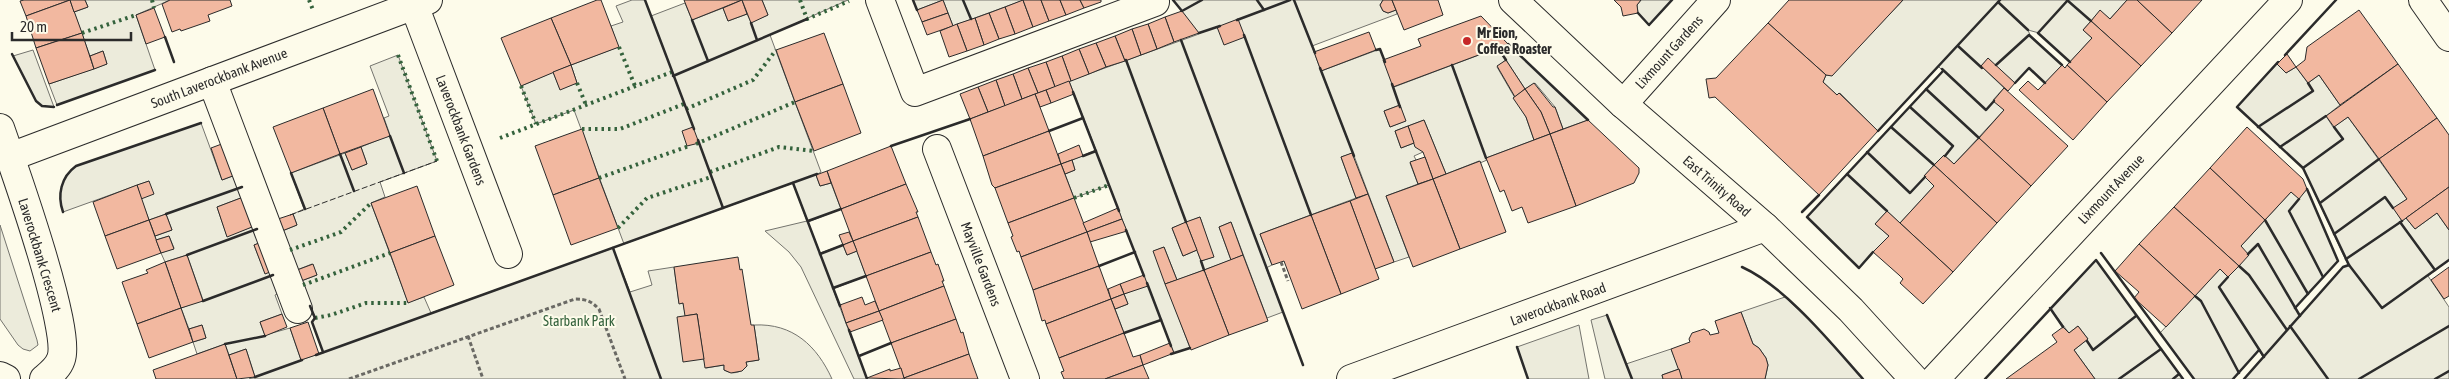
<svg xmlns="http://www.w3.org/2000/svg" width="2449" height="379" viewBox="0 0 2449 379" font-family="'Asap Condensed',sans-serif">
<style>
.green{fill:#ecebdb;stroke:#74746e;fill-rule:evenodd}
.building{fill:#f2b8a0;stroke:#2b2b2b}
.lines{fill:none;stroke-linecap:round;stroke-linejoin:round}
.minor-casing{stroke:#2b2b2b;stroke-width:30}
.path{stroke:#6a6964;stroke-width:3;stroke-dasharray:4 2.5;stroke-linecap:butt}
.minor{stroke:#fdfbea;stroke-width:28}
.hedge{stroke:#34623c;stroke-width:4;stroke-dasharray:2.5 4;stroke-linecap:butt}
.fence{stroke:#2b2b2b;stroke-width:1;stroke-dasharray:6 2.5;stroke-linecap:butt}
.wall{stroke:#2b2b2b;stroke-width:2.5}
.poi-dot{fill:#c62828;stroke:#fdfbea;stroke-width:2}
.labels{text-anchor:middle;stroke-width:4;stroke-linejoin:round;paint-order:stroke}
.poi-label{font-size:14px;font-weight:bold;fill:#2b2b2b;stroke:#fdfbea;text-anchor:start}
.street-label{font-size:14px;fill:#2b2b2b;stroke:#fdfbea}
.park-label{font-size:14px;fill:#34623c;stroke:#fdfbea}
</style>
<rect width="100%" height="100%" fill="#fdfbea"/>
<g class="green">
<polygon points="85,0 170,0 136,15 155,70 57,105 49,84 107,64 103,51 90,56 74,12 88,7"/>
<polygon points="632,0 645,0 651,16 685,3 692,20 723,8 728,21 747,14 751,22 768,15 762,0 848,0 770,35 821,172 816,175 820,186 831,183 841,209 808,222 820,253 843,245 847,255 857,251 866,276 833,289 867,379 854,379 801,267 789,252 765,231 807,221 793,183 624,244 574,110 536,124 521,86 553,72 560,89 577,83 571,65 618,47 611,26 623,22 616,6"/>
<polygon points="913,0 1024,0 953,26 943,0 917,10"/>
<path d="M1173,0H1383L1380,5L1383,11L1388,13L1396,10L1397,14L1312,46L1321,71L1380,49L1394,87L1508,44L1588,120L1563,129L1555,107L1535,83L1525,89L1506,60L1497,67L1526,117L1534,140L1486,158L1487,160L1480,163L1479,161L1446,174L1424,120L1395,131L1401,148L1414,143L1423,152L1414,156L1416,160L1410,163L1418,184L1386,196L1409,257L1394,262L1353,153L1341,157L1356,198L1260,234L1272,265L1266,268L1283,312L1267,318L1231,222L1219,227L1231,260L1177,280L1164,247L1154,251L1190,348L1174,353L1161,320L1124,333L1115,309L1128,304L1124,294L1147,285L1109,185L1074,198L1065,174L1075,170L1072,160L1096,150L1069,81L1199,34ZM1400,105L1405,121L1390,127L1384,111ZM1200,217L1213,257L1201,261L1197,250L1183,256L1172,228Z"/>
<polygon points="1641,0 1672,0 1649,25 1638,13 1637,5"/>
<polygon points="1903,0 2127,0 2110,19 2100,11 2083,30 2092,38 2070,62 2039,33 2028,30 2030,35 2062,65 2045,83 2029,68 2015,83 1988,59 1981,66 2004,88 1993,100 2004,110 1954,164 1944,155 1924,176 1934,186 1900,223 1887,211 1875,224 1889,236 1859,268 1807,217 1943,71 1938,66 1878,131 1840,93 1837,95 1823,82 1826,75 1832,75"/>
<polygon points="33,50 54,107 42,106 36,101 13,56"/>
<path d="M398,55L437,161L380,182L385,197L371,203L408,302L424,297L431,313L613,248L630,292L652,285L648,271L674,267L679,303H683C686,326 702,345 706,368L724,365V370C733,375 740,373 747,366L746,362L759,360L754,325C793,323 817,346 832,379H249L255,377L246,349L229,355L225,344L197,354L193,342L206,338L202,325L189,329L181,308L203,300L187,255L165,262L161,253L174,248L169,236L156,240L155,236L172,230L166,214L149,220L141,199L149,181L63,212C57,195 61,177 76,166L201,123L222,180L238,174L246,196L217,207L227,236L257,225L263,242L254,245L265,273L274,270L282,292L275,295L282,314L260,322L265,335L290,328L301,360L323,352L312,322L314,318L301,281L317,275L312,264L297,270L282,231L297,225L293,214L304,209L291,173L345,153L352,170L367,164L361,147L390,135L384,118L389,116L370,66Z"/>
<polygon points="2277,64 2286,73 2296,67 2308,83 2319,75 2340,105 2326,116 2333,127 2348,117 2407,199 2394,208 2402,221 2406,218 2415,229 2437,213 2449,230 2449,260 2428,276 2449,307 2449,379 2244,379 2263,357 2259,350 2233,379 2194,379 2160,333 2220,269 2228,277 2239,266 2241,246 2291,192 2299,198 2307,189 2338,261 2295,308 2300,316 2343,267 2348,265 2303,168 2237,107"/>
<polygon points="0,225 37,340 38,345 30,351 23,349 18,345 0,319"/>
<polygon points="2096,260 2183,379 2095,379 2074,350 2088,339 2078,326 2069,333 2050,308"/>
<polygon points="1785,297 1818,329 1863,379 1765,379 1768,365 1766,358 1759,348 1753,344 1741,312"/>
<polygon points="1607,315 1626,364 1671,349 1679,369 1662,375 1663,379 1605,379 1591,320"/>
<polygon points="1579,325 1589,379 1528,379 1517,347"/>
</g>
<g class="building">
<polygon points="24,0 70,0 26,16 20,1"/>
<polygon points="70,0 82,33 36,48 26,16"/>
<polygon points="70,0 85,0 88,7 74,12"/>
<polygon points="230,0 232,6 208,15 210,21 181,31 180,29 172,32 162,4 170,0"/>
<polygon points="597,0 601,0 619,47 571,65 551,18"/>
<polygon points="684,0 742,0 692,20"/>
<polygon points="742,0 747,14 728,21 723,8"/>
<polygon points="742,0 762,0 768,15 751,23"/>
<polygon points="943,0 948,13 922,22 917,10"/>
<polygon points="1023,0 1033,27 1015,34 1005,7"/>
<polygon points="1023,0 1041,0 1049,21 1033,27"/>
<polygon points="1041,0 1060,0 1066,15 1049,21"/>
<polygon points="1060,0 1080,0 1084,8 1066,15"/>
<polygon points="1080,0 1101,0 1101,2 1084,8"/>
<polygon points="1383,0 1392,0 1396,10 1388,13 1383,11 1380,5"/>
<polygon points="1392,0 1438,0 1443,15 1404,30"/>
<polygon points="1614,0 1641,0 1637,5 1638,13 1623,16 1621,7"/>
<polygon points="1789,0 1903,0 1832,76 1826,75 1768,23"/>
<polygon points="2127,0 2137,0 2172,33 2141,66 2091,21 2100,10 2110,19"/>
<polygon points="2137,0 2202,0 2172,33"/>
<polygon points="1005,7 1015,34 999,39 989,13"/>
<polygon points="154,8 165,37 146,44 136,15"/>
<polygon points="2359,10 2398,64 2340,105 2319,75 2308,83 2296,67 2305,60 2307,47"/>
<polygon points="1182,11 1199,33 1174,42 1165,17"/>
<polygon points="948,13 953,26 927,35 922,22"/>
<polygon points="989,13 999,39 984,45 975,18"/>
<polygon points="1481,16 1508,44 1393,87 1383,60 1421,46 1418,39"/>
<polygon points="1165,17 1174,42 1157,49 1148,24"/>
<polygon points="551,18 571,65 521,86 501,38"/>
<polygon points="975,18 984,45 967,51 957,24"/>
<polygon points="1238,19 1245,37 1224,45 1217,27"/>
<polygon points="2091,21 2141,66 2107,102 2067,65 2092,38 2083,30"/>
<polygon points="1768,23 1826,75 1823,82 1837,95 1839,93 1878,131 1819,195 1715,97 1709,98 1706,79 1716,78"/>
<polygon points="957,24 967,51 949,57 940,31"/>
<polygon points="1148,24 1157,49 1141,55 1132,29"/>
<polygon points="1132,29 1141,55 1125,61 1115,36"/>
<polygon points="1369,32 1376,50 1321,71 1314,52"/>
<polygon points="82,33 94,69 49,84 36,48"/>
<polygon points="824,33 843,84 795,102 776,50"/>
<polygon points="1115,36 1125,61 1106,67 1096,43"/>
<polygon points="1096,43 1106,67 1089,74 1079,49"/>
<polygon points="1079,49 1089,74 1071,81 1062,56"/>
<polygon points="103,51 107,64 94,69 90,56"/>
<polygon points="2287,54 2296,67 2286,73 2277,64"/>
<polygon points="1062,56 1071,81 1055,87 1046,62"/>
<polygon points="1988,58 2015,83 2008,91 1981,66"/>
<polygon points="1506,60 1525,89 1515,97 1497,66"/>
<polygon points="1046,62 1055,87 1038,93 1028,68"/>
<polygon points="2398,64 2437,118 2379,159 2348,117 2334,127 2326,116"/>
<polygon points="571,65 577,83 560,90 553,72"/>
<polygon points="2062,65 2065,68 2067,65 2107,102 2073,140 2019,90 2028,81 2038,90"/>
<polygon points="1028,68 1038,93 1022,99 1013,74"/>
<polygon points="1013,74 1022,99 1005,106 996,80"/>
<polygon points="996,80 1005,106 988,112 978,87"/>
<polygon points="1069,81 1074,94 1051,103 1046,90"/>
<polygon points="1534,83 1553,107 1555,107 1563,129 1550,134 1541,112 1525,89"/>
<polygon points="843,84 861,133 814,151 795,102"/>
<polygon points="978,87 988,112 970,119 960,94"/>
<polygon points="2004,88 2068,146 2031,186 1979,138 2004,110 1993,101"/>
<polygon points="373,89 390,136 340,154 323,108"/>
<polygon points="1525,89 1541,112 1550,134 1534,140 1526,117 1513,98"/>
<polygon points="1046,90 1051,103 1040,107 1035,94"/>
<polygon points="1035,94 1049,131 983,156 970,119"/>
<polygon points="1400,105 1406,121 1390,127 1384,111"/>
<polygon points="323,108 340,154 291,173 273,127"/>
<polygon points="2437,118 2449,135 2449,187 2402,221 2393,208 2407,199 2379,159"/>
<polygon points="1424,120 1446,174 1433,179 1423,152 1415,147 1408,126"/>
<polygon points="1588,120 1639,168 1639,173 1634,183 1576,206 1550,134"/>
<polygon points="1408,126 1414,143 1401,148 1395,131"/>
<polygon points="693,127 699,143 687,146 682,131"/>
<polygon points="2247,127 2303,179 2307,189 2299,199 2291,192 2265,220 2210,168"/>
<polygon points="582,129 599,178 553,195 535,146"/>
<polygon points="1049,131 1061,164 995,188 992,185 983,156"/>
<polygon points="1550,134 1576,206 1528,223 1522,207 1512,211 1504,190 1500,192 1486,158"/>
<polygon points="1979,138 2031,186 1997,223 1934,165 1944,155 1954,164"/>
<polygon points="227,142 238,174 222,180 211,148"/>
<polygon points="1079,145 1083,156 1061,164 1058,154"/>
<polygon points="891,146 906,184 841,209 827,171"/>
<polygon points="361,147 367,164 352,170 345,153"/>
<polygon points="1352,153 1368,194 1356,198 1341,157"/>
<polygon points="1425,157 1433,179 1418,184 1410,162"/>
<polygon points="1072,160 1075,170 1065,174 1061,164"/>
<polygon points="1480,161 1506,232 1460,249 1433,179"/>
<polygon points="1061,164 1074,198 1008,223 995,188"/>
<polygon points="1934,165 1997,223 1953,272 1900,223 1934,186 1924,176"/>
<polygon points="2210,168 2265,220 2241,246 2249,255 2239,266 2174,207"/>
<polygon points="827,171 831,183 820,186 816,175"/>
<polygon points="599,178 618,228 571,245 553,195"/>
<polygon points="1433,179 1460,249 1413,267 1386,196"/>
<polygon points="149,181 154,194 141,199 137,185"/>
<polygon points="906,184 918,212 916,212 918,217 853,241 841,209"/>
<polygon points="137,185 149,220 105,236 93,202"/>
<polygon points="417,186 435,236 390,253 371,203"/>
<polygon points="2449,187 2449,230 2437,213 2415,229 2406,218"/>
<polygon points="1368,194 1394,262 1375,269 1350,201"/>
<polygon points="246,196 257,225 227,237 217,207"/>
<polygon points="1074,198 1087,232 1021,257 1019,251 1017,252 1011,237 1013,236 1008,223"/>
<polygon points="1350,201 1379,279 1341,294 1311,215"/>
<polygon points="2174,207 2239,266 2228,277 2220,269 2195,296 2139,244"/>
<polygon points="1118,208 1122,219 1087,232 1083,223"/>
<polygon points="1887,211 1953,272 1923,304 1900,283 1903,279 1899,275 1873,252 1889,236 1875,224"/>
<polygon points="166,214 172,230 155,236 149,220"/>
<polygon points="293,214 297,225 282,231 278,219"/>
<polygon points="1311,215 1341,294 1302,309 1284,261 1272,265 1260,234"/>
<polygon points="918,217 931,252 866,276 853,241"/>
<polygon points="1200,217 1214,257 1201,261 1186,222"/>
<polygon points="1122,219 1127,231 1090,242 1087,232"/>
<polygon points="149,220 161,253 117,269 105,236"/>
<polygon points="1186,222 1197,250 1183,256 1172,228"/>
<polygon points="1231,222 1243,255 1231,260 1219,227"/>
<polygon points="849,232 853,241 843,245 839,235"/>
<polygon points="1087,232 1099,266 1033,290 1021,257"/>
<polygon points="169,236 174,249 161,253 156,240"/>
<polygon points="435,236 454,285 408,303 390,253"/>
<polygon points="264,241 275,270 265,274 254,245"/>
<polygon points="853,241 857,251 847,255 843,245"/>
<polygon points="2139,244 2195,296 2166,327 2134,298 2139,292 2115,271"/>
<polygon points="1164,247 1177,280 1165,284 1153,251"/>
<polygon points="931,252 936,265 938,264 944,281 942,281 944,286 879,311 866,276"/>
<polygon points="187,255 203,301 181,308 165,262"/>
<polygon points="1243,255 1268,321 1229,335 1204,270"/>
<polygon points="738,257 740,270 742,269 751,325 754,325 759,360 746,362 747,366 742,371 731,373 724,370 724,365 705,368 697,314 685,316 683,303 679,304 674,267"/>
<polygon points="165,262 181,308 137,324 122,282 148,273 146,270"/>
<polygon points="313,264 317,275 301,281 297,270"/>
<polygon points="1099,266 1111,299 1046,324 1045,320 1042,321 1033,290"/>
<polygon points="2449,267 2449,296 2444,299 2431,280"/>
<polygon points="1204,270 1229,335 1191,350 1165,284"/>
<polygon points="1144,275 1148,286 1124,294 1120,284"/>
<polygon points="1120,284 1124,294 1111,299 1108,289"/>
<polygon points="944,286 956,319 891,343 879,311"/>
<polygon points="1124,294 1128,304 1115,309 1111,299"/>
<polygon points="862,297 865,305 875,301 879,311 846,323 840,305"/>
<polygon points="1111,299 1124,333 1059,358 1046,324"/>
<polygon points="181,308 193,342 149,358 137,324"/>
<polygon points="879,311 883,320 850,332 846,323"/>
<polygon points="1741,312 1753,344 1759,348 1766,358 1768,365 1765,379 1682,379 1671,349 1690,342 1689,339 1692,333 1704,329 1709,332 1710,335 1719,333 1715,321"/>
<polygon points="282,314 287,327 265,336 260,322"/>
<polygon points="697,314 704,359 683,362 677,317"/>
<polygon points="956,319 961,333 963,332 969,354 904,378 891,343"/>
<polygon points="308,322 319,354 301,360 290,328"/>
<polygon points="202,325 206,338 193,342 189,329"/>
<polygon points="2078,326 2088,339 2074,350 2095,379 2006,379 2057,342 2052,335 2063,327 2069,333"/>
<polygon points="1124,333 1133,357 1140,355 1143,365 1105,379 1064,379 1061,372 1064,371 1059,358"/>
<polygon points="1170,343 1174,353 1143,365 1140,355"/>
<polygon points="225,344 237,379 156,379 153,370"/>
<polygon points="246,349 255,377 237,379 229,355"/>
<polygon points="969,354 978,379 905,379 904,378"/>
<polygon points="1143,365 1149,379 1105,379"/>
<polygon points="901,368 904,378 902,379 867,378 890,369 890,371"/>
<polygon points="1679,369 1682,379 1663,379 1662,375"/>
</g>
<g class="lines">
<g class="minor-casing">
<g id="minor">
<polyline points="880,0 915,92 1155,2"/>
<polyline points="1513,0 1623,104 1765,227 1851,310 1914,379"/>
<polyline points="2423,0 2449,37"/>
<polyline points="414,5 508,254"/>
<polyline points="212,81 298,309"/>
<polyline points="1623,104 1716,0"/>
<path d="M0,128C13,165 72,330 61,359C58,368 50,374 44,379"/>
<polyline points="937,149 1025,379"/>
<polyline points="10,157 428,0"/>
<polyline points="0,376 6,379"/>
<polyline points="1351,379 1765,227"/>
<polyline points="1935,379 2288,0"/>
</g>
</g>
<g class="path">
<polyline points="1281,262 1288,281"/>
<polyline points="468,336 483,379"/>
<path d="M349,379L575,299C586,299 591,301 599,309L625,379"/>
</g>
<use href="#minor" class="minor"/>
<g class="hedge">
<polyline points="152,0 154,8"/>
<polyline points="309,0 313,10"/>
<polyline points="800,0 807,19 849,1"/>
<polyline points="82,33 136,15"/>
<polyline points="619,47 635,86"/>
<polyline points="398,55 437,161"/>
<polyline points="577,83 586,105"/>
<polyline points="521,86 536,124"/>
<polyline points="686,109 753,80 776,50"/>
<polyline points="582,129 620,129 684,104"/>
<polyline points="500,138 672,72"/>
<polyline points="696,144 795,102"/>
<polyline points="710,172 779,147 814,151"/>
<polyline points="599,178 689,146"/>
<polyline points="1074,198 1109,185"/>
<polyline points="618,228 647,198 711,177"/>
<polyline points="290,250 341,232 371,203"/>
<polyline points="303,285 390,253"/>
<polyline points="315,318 331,315 366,303 408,303"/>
</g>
<polyline class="fence" points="290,215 437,161"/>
<g class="wall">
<polyline points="645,0 694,129"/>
<polyline points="913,0 917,10"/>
<polyline points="963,0 971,19"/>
<polyline points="1173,0 1182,11 1202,0"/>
<polyline points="1257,0 1264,10"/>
<polyline points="1294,0 1315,53"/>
<polyline points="2067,0 2091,21"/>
<polyline points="2068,0 2038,33 2070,62"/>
<polyline points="1998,2 2028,30"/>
<polyline points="1638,13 1649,25 1672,0"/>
<polyline points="692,20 708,61"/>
<polyline points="1237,20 1290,0"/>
<polyline points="751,23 757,40"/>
<polyline points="1199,33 1220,26"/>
<polyline points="1244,35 1311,215"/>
<polyline points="165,37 174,62"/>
<polyline points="1181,40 1303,365"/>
<polyline points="1508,44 1588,120"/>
<polyline points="1958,46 1982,68"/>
<polyline points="1498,48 1506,60"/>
<polyline points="1376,50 1380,49 1385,62"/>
<polyline points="12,54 36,101 42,106 54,107"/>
<polyline points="2285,55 2336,0"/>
<polyline points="1126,60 1186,222"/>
<polyline points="2278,62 2237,107 2303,168 2349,265"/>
<polyline points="1452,65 1486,158"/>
<polyline points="1996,65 2029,35 2062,65"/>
<polyline points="1320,68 1354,156"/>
<polyline points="1942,69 1986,110 1994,101"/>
<polyline points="673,76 807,19"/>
<polyline points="2015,83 2029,68 2045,83"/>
<polyline points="1392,84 1400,107"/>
<polyline points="1926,89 1979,138"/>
<polyline points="1073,92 1119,211"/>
<polyline points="57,105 155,70"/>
<polyline points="1910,107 1953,146 1945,156"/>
<polyline points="1891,127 1934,165"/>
<polyline points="2258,127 2313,91 2308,83"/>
<polyline points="1049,131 1083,118"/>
<polyline points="1878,131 2000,0"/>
<polyline points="390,136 404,173"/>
<polyline points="698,140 723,208"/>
<polyline points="891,146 970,119"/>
<polyline points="2280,147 2326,116"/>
<polyline points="1867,152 1910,193 1925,177"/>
<polyline points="340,154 354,191"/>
<polyline points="1083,156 1096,151"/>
<polyline points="2303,168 2343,139 2334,127"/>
<polyline points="291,173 305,209"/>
<polyline points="1847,174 1887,211"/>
<polyline points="793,183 840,306"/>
<polyline points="2299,199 2289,211 2323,277"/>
<polyline points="2320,203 2379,159"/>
<path d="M63,212C57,195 61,177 76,166L201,123"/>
<polyline points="1802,212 1819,195"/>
<polyline points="166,214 242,187"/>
<polyline points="2265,220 2308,294"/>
<polyline points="808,221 841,209"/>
<polyline points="2400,222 2435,270"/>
<polyline points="1126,230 1144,276"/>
<polyline points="2334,234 2385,197 2393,208"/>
<polyline points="613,248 661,379"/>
<polyline points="1873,252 1859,268 1807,217 1943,71"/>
<polyline points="2101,253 2194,379"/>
<polyline points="820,254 843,245"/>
<polyline points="2248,254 2258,244 2300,316"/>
<polyline points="187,255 257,229"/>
<polyline points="2346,259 2402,221"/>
<polyline points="1201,261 1204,270"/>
<polyline points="1099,266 1135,252"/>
<polyline points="2239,266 2249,275 2287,330"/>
<path d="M1742,267C1786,287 1831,343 1863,379"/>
<polyline points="2228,277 2219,287 2264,357"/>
<polyline points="1147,283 1171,346"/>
<polyline points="833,288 866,276"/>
<polyline points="2195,296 2201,301 2239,373"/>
<polyline points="203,301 273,275"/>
<polyline points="310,306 315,318 312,322 323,352"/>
<polyline points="2050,308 2063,327"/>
<polyline points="2295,308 2338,261 2307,189"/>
<polyline points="1607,315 1632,379"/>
<polyline points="2290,326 2328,379"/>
<polyline points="849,330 867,379"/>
<polyline points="1124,333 1161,320"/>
<polyline points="2087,341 2093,350 2136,316"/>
<polyline points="225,344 265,336"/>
<polyline points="1517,347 1528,379"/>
<polyline points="1171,354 1190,348"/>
<polyline points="316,355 817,174"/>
<polyline points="859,356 891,343"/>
<polyline points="255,377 302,360"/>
<polyline points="1985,379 2096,260 2183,379"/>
<polyline points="2119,379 2161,349"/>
<polyline points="2173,379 2179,374"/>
<polyline points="2233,379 2259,350"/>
<polyline points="2244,379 2343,267 2349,265 2382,308 2449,260"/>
<polyline points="2359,379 2449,326"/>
<polyline points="2435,379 2449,371"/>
</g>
</g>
<circle class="poi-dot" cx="1467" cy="41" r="5"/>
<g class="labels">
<g class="poi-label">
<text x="1477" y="38">Mr Eion,<tspan x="1477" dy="16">Coffee Roaster</tspan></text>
</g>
<g class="street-label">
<text transform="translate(1669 52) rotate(-48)" y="5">Lixmount Gardens</text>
<text transform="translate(219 78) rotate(-21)" y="5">South Laverockbank Avenue</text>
<text transform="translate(461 130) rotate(69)" y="5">Laverockbank Gardens</text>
<text transform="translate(1717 186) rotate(41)" y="5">East Trinity Road</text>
<text transform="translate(2111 189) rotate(-47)" y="5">Lixmount Avenue</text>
<text transform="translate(40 255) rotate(73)" y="5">Laverockbank Crescent</text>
<text transform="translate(981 264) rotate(69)" y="5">Mayville Gardens</text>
<text transform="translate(1558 304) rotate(-20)" y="5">Laverockbank Road</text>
</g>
<g class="park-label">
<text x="579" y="326">Starbank Park</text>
</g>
</g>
<path d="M12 32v8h119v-8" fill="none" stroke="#2b2b2b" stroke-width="2.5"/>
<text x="20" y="32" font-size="15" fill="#2b2b2b" stroke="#fdfbea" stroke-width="4" paint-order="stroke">20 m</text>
</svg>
